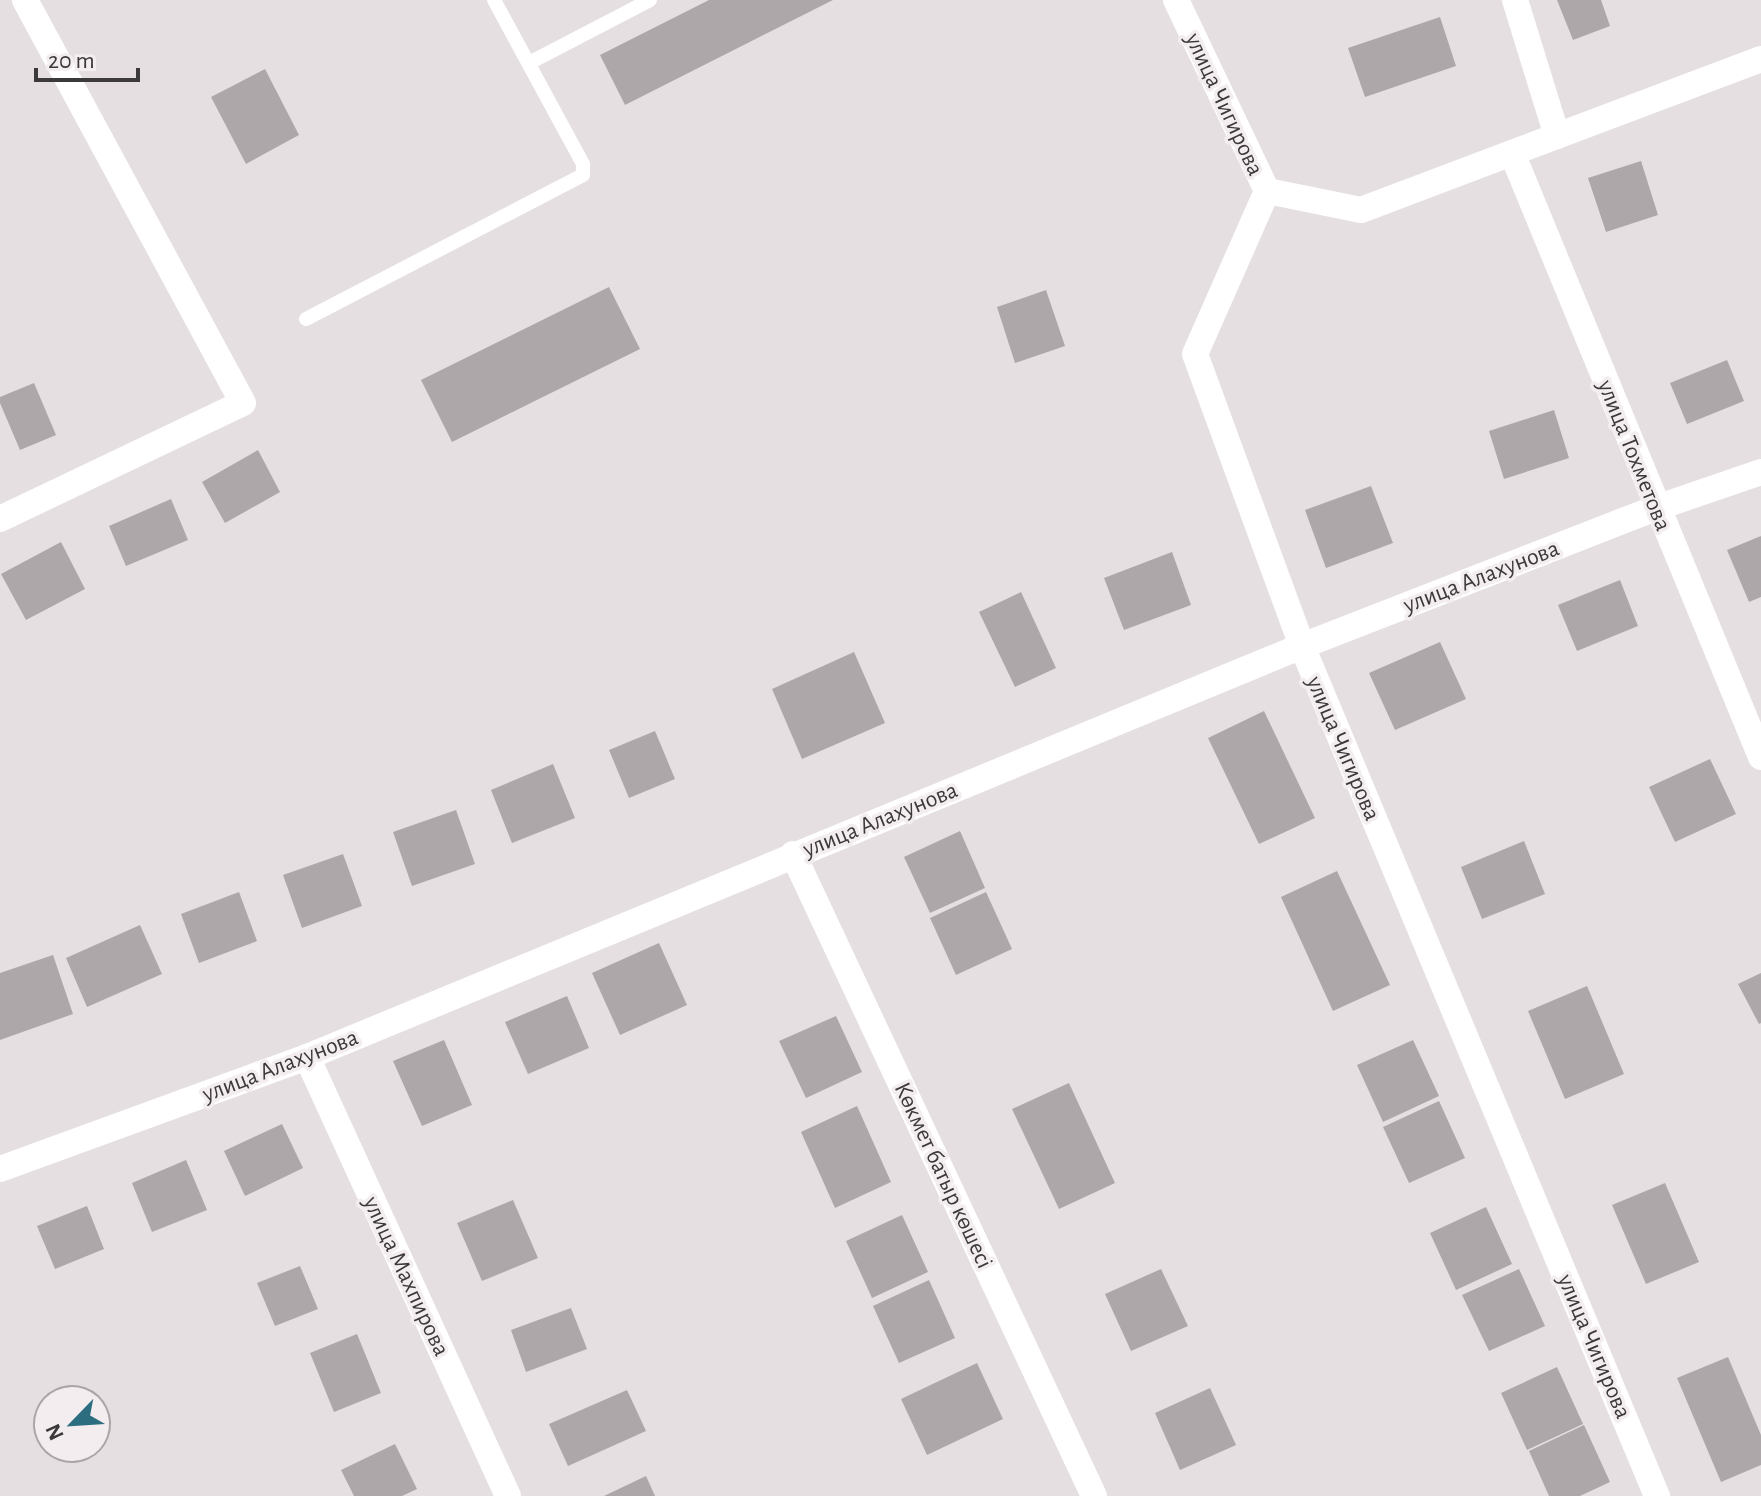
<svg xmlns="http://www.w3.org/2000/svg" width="1761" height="1496" viewBox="0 0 1761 1496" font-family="'Alegreya Sans',sans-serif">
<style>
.building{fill:#ada7aa}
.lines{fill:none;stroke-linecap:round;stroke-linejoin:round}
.lane{stroke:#fff;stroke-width:14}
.street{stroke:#fff;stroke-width:26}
.labels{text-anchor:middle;stroke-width:7;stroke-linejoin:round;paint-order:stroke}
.street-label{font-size:24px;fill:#3c393a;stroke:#f3edf0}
</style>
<rect width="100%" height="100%" fill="#e6dfe2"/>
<g class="building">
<polygon points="709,0 833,0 625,105 600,55"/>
<polygon points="1557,0 1601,0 1610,26 1573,40"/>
<polygon points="1440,17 1456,66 1365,97 1348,48"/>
<polygon points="265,69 299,135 246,164 211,97"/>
<polygon points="1641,161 1658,215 1606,232 1588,178"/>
<polygon points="609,287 640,349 452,442 421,380"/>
<polygon points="1046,290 1065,346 1015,363 997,307"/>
<polygon points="1727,360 1744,401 1687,424 1670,383"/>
<polygon points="34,383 56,435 20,450 0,403 0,397"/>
<polygon points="1554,410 1569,458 1504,479 1489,431"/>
<polygon points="258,450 280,492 225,523 202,482"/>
<polygon points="1371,486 1393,543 1326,568 1305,510"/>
<polygon points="171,499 188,540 126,566 109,526"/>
<polygon points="1761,536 1761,597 1749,602 1727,550"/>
<polygon points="61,542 85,589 26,620 1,574"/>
<polygon points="1172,552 1191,605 1124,630 1104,578"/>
<polygon points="1620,580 1638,626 1577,651 1558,605"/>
<polygon points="1021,592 1056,668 1015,687 979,612"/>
<polygon points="1440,642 1466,699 1395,730 1369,673"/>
<polygon points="854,652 885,723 802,759 772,689"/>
<polygon points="1264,711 1315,818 1259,844 1208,738"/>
<polygon points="655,731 675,779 629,798 609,750"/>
<polygon points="1710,759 1736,814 1675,842 1649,787"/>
<polygon points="553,764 575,818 512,843 491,790"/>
<polygon points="456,810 475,864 412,886 393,832"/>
<polygon points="960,831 985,888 930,913 904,857"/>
<polygon points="1524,841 1545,894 1482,919 1461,867"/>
<polygon points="343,854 362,906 302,928 283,875"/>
<polygon points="1337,871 1390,985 1333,1011 1281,897"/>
<polygon points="239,892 257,941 199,963 181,914"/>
<polygon points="986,892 1012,949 956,975 930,918"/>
<polygon points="140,925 162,974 87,1007 66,958"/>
<polygon points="659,943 687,1005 620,1035 592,973"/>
<polygon points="53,955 73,1014 0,1040 0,973"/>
<polygon points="1761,973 1761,1023 1759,1024 1738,984"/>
<polygon points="1587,986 1624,1074 1565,1099 1528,1011"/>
<polygon points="567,996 589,1048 528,1074 505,1022"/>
<polygon points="836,1016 862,1072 806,1098 779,1041"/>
<polygon points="444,1040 472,1105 422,1126 393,1061"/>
<polygon points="1413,1040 1439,1096 1383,1122 1357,1065"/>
<polygon points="1069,1083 1115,1183 1059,1209 1012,1109"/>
<polygon points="1439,1101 1465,1158 1409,1183 1383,1127"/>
<polygon points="857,1106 891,1182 835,1208 801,1132"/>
<polygon points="282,1124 303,1168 245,1196 224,1151"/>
<polygon points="186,1160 207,1210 152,1232 132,1183"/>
<polygon points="1665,1183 1699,1262 1646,1284 1612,1205"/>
<polygon points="513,1200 538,1258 482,1281 457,1223"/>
<polygon points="87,1206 104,1249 55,1269 37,1226"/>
<polygon points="1486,1207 1512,1264 1456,1290 1430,1233"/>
<polygon points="902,1215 928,1272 872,1298 846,1241"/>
<polygon points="300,1266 318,1309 275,1326 257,1283"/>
<polygon points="1161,1269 1188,1326 1131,1351 1105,1294"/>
<polygon points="1519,1269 1545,1326 1489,1351 1462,1295"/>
<polygon points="929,1280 955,1338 899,1363 873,1306"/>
<polygon points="571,1308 587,1349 526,1372 511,1330"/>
<polygon points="357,1334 381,1393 334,1412 310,1353"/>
<polygon points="1728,1357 1761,1435 1761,1465 1721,1482 1677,1378"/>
<polygon points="977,1363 1003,1419 927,1455 901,1399"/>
<polygon points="1557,1367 1583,1424 1527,1450 1501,1393"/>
<polygon points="1210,1388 1236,1445 1180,1470 1155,1413"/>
<polygon points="627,1390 646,1431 568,1466 549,1424"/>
<polygon points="1584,1425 1610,1482 1580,1496 1549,1496 1529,1451"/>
<polygon points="395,1444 417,1489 402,1496 354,1496 341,1470"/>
<polygon points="646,1476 655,1496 604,1496"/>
</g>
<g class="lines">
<g class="lane">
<polyline points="529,63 650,0"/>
<polyline points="306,319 583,175 583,164 494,0"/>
</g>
<g class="street">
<polyline points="1176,0 1267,191 1195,354 1302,646 1657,1496"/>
<polyline points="1515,0 1557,136"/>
<polyline points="1512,153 1761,757"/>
<polyline points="1267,191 1361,210 1761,59"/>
<polyline points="0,519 243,403 25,0"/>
<polyline points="793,854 1094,1496"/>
<polyline points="307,1057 508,1496"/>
<polyline points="0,1169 307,1057 1302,646 1656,508 1761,472"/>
</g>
</g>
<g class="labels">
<g class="street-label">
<text transform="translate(1225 104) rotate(65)" y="8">улица Чигирова</text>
<text transform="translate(1635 455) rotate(68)" y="8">улица Тохметова</text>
<text transform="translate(1481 576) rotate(-21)" y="8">улица Алахунова</text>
<text transform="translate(1344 748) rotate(67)" y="8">улица Чигирова</text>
<text transform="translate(880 819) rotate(-22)" y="8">улица Алахунова</text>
<text transform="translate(280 1065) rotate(-21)" y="8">улица Алахунова</text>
<text transform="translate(944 1175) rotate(65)" y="8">Көкмет батыр көшесі</text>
<text transform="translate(407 1276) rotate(65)" y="8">улица Махпирова</text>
<text transform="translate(1595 1346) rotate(67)" y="8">улица Чигирова</text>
</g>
</g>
<g transform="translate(72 1424) rotate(245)"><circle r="38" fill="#f3edf0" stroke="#aaa5a7" stroke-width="2"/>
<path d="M0-6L14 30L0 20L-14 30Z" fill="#2c6e80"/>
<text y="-12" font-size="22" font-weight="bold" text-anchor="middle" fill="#3c393a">N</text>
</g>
<path d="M36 68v12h102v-12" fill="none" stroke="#3c393a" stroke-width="4"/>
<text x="48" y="68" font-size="24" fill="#3c393a" stroke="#f3edf0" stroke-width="6" paint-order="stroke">20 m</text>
</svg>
